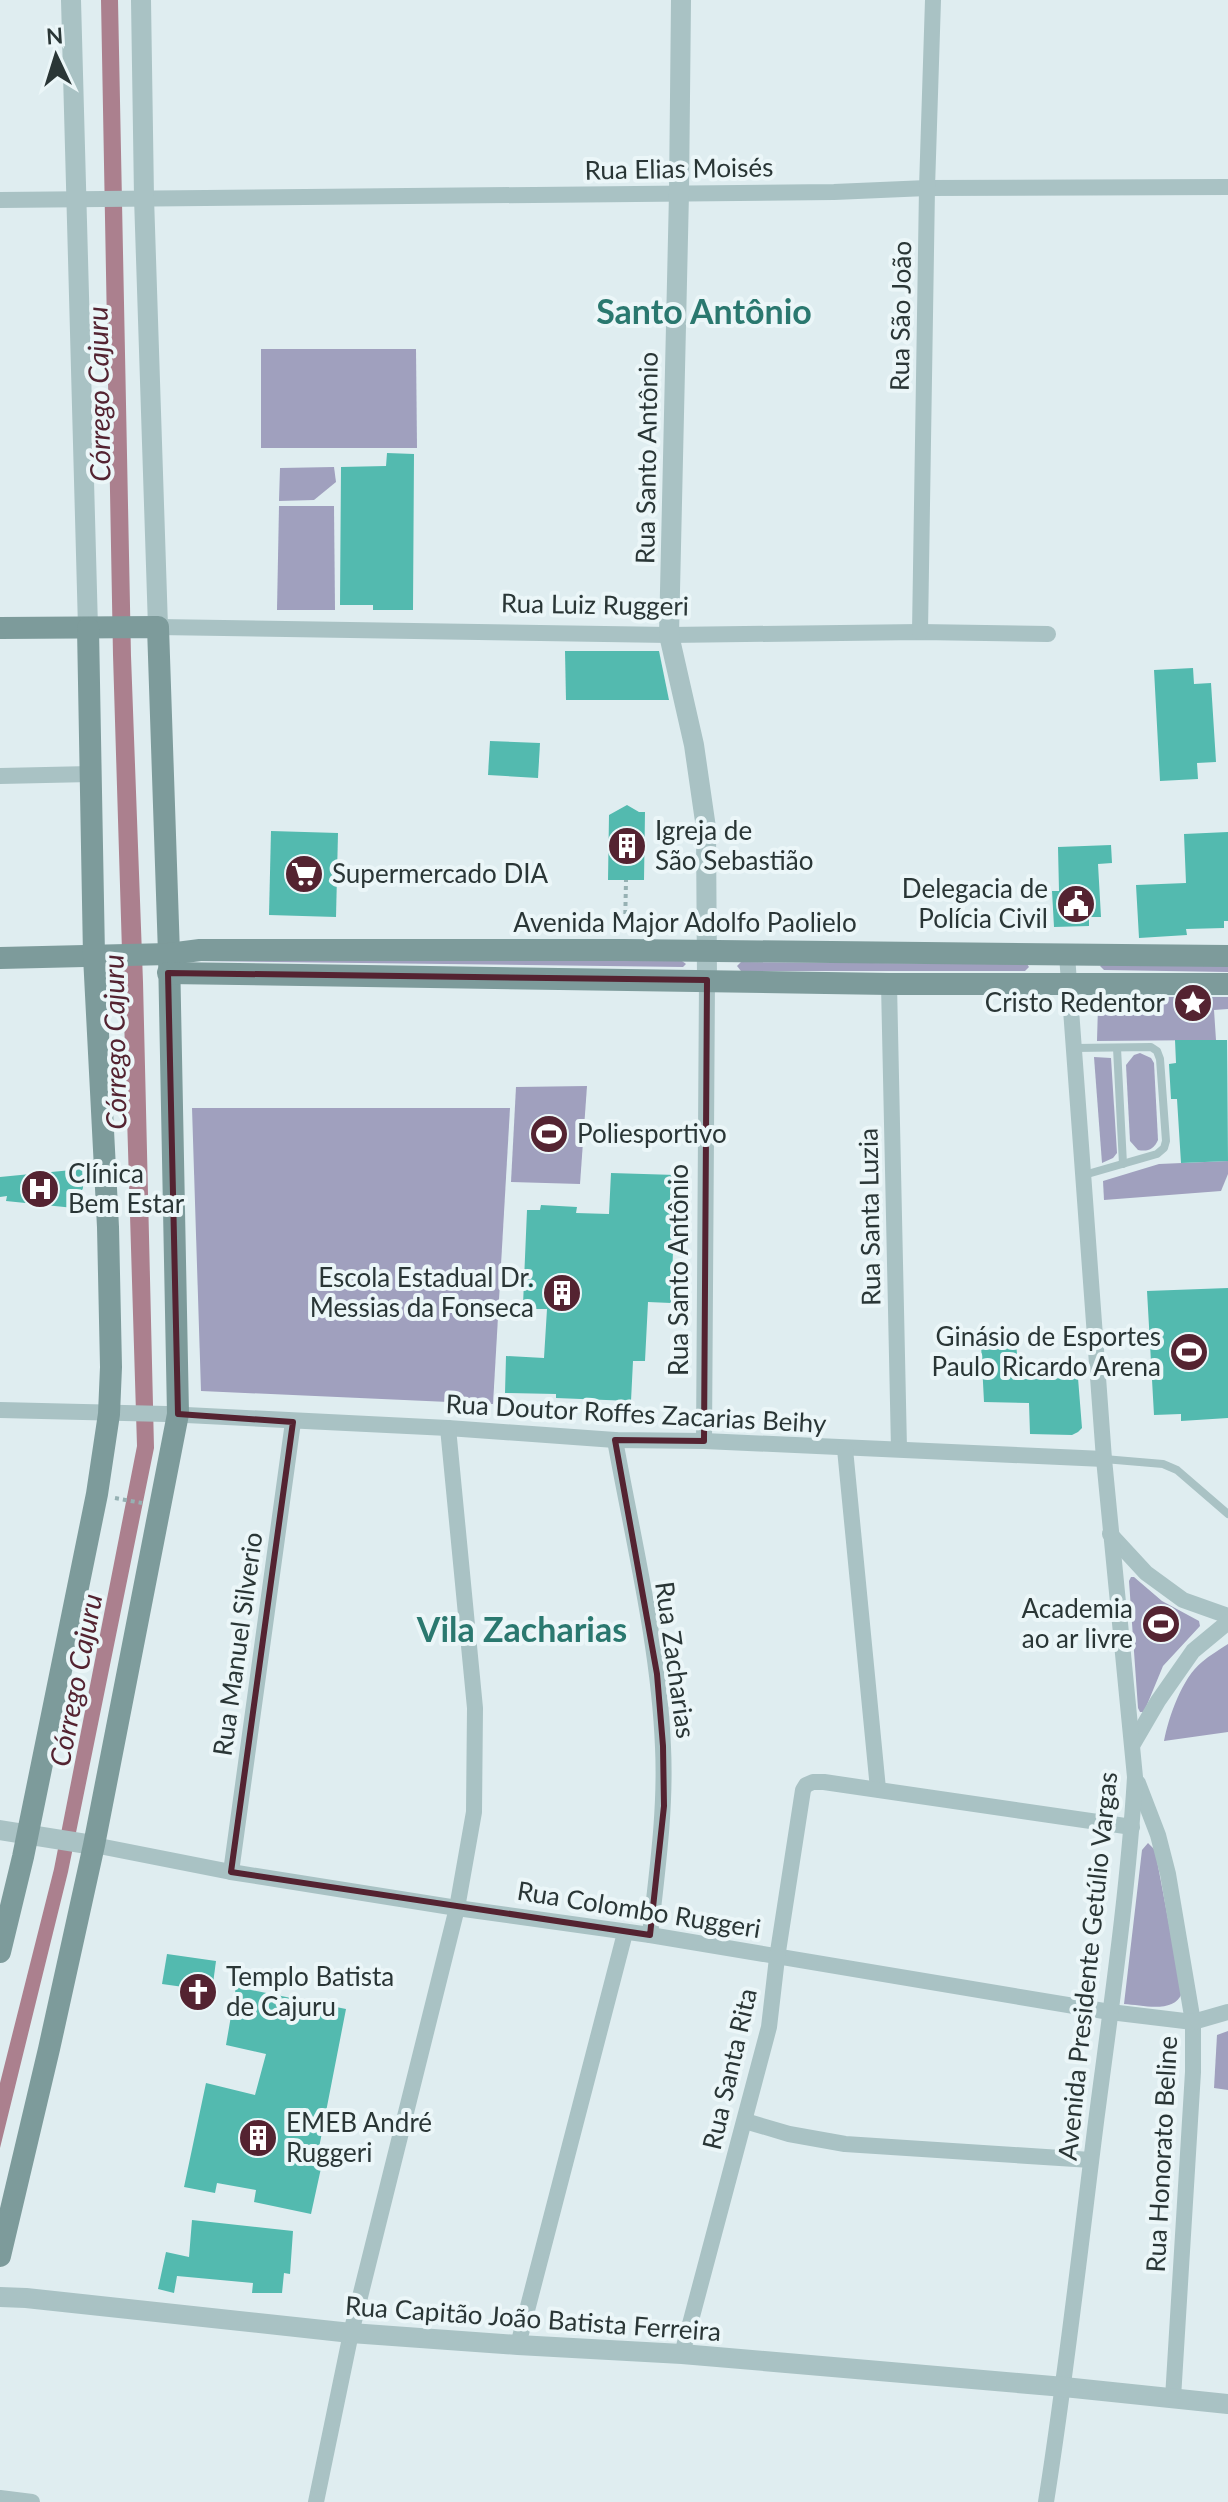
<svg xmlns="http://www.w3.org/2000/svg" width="1228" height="2502" viewBox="0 0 1228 2502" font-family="Lato,sans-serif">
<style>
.green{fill:#a0a0be}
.water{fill:#ab808e}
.building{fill:#53baaf}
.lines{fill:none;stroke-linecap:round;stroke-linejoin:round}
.path{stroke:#96b1b3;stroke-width:4;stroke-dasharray:4 4;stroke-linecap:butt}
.service{stroke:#a9c2c4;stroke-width:8}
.minor{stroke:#a9c2c4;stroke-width:16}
.tertiary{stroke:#a9c2c4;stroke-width:20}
.secondary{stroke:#7d9b9b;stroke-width:22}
.marked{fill:none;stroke:#542331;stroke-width:6;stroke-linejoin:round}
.labels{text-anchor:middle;stroke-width:8;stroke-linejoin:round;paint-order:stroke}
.street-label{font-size:26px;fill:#2a3636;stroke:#ebf6f8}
.poi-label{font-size:26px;fill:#2a3636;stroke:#ebf6f8;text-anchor:start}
.water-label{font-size:28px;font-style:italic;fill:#542331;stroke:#ebf6f8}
.district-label{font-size:34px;font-weight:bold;fill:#2a786f;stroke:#ebf6f8}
</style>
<rect width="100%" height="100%" fill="#dfedf0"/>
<g class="green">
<polygon points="261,349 416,349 417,448 261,448"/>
<polygon points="334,467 336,482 314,500 279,501 280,468"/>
<polygon points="279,506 334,506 335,610 277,610"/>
<polygon points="200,961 682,961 686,964 683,967"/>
<polygon points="741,962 1027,964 1029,967 1025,971 741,971 737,966"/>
<polygon points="1102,964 1228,965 1228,972 1104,970 1100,966"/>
<polygon points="1116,997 1228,997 1228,1009 1214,1010 1216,1040 1097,1041 1098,1006 1109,998"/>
<path d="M1140,1053L1151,1058L1154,1063L1158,1140C1154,1149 1148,1152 1138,1150L1130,1141L1126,1065L1134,1055Z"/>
<polygon points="1094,1057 1111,1058 1117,1153 1113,1158 1102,1163"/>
<polygon points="587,1086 580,1184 511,1182 516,1087"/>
<polygon points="192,1108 510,1108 493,1404 201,1391"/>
<polygon points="1228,1161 1228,1174 1221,1191 1104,1200 1103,1181 1159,1164"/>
<polygon points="1131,1577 1134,1577 1162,1601 1199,1621 1200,1626 1163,1666 1144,1712 1140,1712 1138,1708 1129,1581"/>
<path d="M1228,1644V1732L1164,1741C1169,1716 1182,1678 1202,1662C1210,1655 1219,1650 1228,1644Z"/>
<path d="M1148,1843L1155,1850L1182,1993C1174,2014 1143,2005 1124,2004L1142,1850Z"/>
<polygon points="1228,2031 1228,2090 1214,2088 1217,2035"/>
</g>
<polygon class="water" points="101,0 118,0 131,656 143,982 154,1448 68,1872 0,2148 0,2083 54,1869 137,1446 113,655"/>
<g class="building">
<polygon points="387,453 414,454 413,610 373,610 373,605 340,605 341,467 386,466"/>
<polygon points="565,651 659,651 669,700 566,700"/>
<polygon points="1193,668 1194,684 1211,683 1216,762 1197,763 1198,779 1160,781 1154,670"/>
<polygon points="490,741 540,743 538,778 488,775"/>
<polygon points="627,805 639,812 645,812 644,880 608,880 609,815"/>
<polygon points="271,831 338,833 336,917 269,915"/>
<polygon points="1228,832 1228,921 1224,921 1224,928 1186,929 1187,935 1139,938 1136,885 1186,883 1184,834"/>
<polygon points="1111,845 1112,863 1098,864 1101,917 1089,917 1089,926 1054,927 1052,891 1059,891 1058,847"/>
<polygon points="1175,1040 1227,1040 1228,1161 1181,1163 1177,1099 1171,1099 1169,1064 1176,1063"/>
<polygon points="82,1169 83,1188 74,1208 6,1201 7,1196 0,1197 0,1177"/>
<polygon points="611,1173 676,1175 671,1303 648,1302 645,1361 633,1361 631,1401 556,1398 556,1394 505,1393 506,1356 544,1358 547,1309 535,1309 534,1305 523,1305 527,1210 540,1210 541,1205 577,1207 576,1213 609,1214"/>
<polygon points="1228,1288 1228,1418 1181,1421 1181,1414 1154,1415 1147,1291"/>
<polygon points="1016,1342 1019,1379 1078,1378 1082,1428 1078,1432 1072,1435 1030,1434 1029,1403 984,1402 981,1344"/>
<polygon points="167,1954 216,1961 212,1991 162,1984"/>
<polygon points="236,1987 346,2009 317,2158 323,2159 311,2214 254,2202 256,2190 217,2183 215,2193 184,2187 206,2083 255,2095 266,2054 226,2045"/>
<polygon points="192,2220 293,2231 290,2274 284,2273 282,2293 252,2293 253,2283 177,2276 174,2293 158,2289 166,2252 189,2257"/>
</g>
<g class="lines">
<g class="path">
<polyline points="625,930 626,880"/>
<polyline points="115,1498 142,1503"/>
</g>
<g class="service">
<polyline points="1075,1048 1151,1047 1157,1051 1160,1059 1166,1141 1164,1148 1157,1154 1084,1175"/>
<polyline points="1117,1048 1123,1164"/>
<polyline points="1104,1459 1163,1464 1177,1470 1228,1514"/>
</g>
<g class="minor">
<polyline points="0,200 834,192 927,188 1228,187"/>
<polyline points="158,627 669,635 920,632 1048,634"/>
<polyline points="920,632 927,188 933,0"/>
<polyline points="0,776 91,774"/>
<polyline points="889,984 899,1449"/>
<polyline points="0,1410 166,1414 448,1428 615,1440 704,1441 1104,1459"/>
<path d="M615,1440C633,1540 659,1645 663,1747C666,1810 657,1872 650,1935"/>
<polyline points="704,1441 707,980"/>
<polyline points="845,1449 878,1789"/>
<polyline points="1110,1534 1146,1573 1183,1600 1228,1616"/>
<polyline points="1133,1744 1158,1701 1193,1651 1228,1622"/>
<polyline points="1138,1783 1158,1835 1168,1874 1193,2022 1193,2072 1173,2398"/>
<polyline points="94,1845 231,1872 457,1908 650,1935 1110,2012 1193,2022 1228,2012"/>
<polyline points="231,1872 293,1422"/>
<polyline points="745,2121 789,2134 845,2144 1091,2160"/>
<polyline points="518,2345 625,1933"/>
<polyline points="682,2354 769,2027 777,1958 803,1790 806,1785 813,1782 824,1782 1132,1827"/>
<polyline points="0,2498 32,2502"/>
<polyline points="316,2502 351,2333 457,1908 474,1812 475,1708 448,1428"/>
<path d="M1046,2502C1066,2376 1080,2249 1096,2122C1111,2007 1128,1892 1135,1777L1104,1459L1067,955"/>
</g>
<g class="tertiary">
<polyline points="71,0 88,628"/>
<polyline points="141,0 144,197 158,627"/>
<polyline points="681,0 679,193 669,635 694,745 706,828 707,980"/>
<polyline points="0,1830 94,1845"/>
<polyline points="0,2297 26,2298 351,2333 518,2345 682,2354 1064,2387 1228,2404"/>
</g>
<g class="secondary">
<polyline points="0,628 158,627 169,954 178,1414 94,1845 49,2049 0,2256"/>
<polyline points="0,958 169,954 200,950 624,950 1228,956"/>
<polyline points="168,973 889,984 1228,984"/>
<polyline points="0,1952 23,1857 97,1494 109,1414 111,1367 108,1227 94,956 88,628"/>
</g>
</g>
<path class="marked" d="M168,973L707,980L704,1441L615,1440L657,1674L663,1746L664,1806L650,1935L231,1872L293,1422L178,1414Z"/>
<defs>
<g id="building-disc" transform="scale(2)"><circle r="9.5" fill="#542331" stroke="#ebf6f8"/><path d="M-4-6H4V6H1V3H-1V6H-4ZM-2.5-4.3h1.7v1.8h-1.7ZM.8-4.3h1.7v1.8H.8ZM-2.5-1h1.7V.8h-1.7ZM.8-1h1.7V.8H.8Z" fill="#fff"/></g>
<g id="supermarket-disc" transform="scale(2)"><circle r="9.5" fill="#542331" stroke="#ebf6f8"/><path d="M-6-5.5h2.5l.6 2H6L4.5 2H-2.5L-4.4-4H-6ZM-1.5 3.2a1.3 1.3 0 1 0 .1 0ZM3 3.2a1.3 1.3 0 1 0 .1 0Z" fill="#fff"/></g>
<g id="civic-disc" transform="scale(2)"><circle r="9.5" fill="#542331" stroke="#ebf6f8"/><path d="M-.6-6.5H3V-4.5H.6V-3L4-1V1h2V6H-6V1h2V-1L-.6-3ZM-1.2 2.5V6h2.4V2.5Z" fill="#fff"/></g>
<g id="sight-disc" transform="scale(2)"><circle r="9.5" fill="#542331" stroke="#ebf6f8"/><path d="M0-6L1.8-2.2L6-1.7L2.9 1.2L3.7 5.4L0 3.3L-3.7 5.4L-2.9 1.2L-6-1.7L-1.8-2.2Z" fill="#fff"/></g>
<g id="stadium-disc" transform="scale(2)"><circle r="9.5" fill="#542331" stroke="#ebf6f8"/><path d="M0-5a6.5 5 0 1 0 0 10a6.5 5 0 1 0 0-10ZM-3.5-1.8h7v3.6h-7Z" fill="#fff"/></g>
<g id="hospital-disc" transform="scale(2)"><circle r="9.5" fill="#542331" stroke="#ebf6f8"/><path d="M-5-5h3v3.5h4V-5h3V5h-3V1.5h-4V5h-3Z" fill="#fff"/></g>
<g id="church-disc" transform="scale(2)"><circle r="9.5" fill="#542331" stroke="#ebf6f8"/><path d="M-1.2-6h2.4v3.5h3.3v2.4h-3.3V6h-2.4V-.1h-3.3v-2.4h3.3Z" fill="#fff"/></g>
</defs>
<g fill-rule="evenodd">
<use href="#building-disc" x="627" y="846"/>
<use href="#supermarket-disc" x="304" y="874"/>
<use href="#civic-disc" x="1076" y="904"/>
<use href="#sight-disc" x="1193" y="1003"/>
<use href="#stadium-disc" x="549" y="1134"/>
<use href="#hospital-disc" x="40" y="1189"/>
<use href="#building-disc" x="562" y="1293"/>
<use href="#stadium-disc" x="1189" y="1352"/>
<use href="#stadium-disc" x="1161" y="1624"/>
<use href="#church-disc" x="198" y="1992"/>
<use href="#building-disc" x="258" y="2138"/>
</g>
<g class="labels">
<g class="street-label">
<text transform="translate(679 169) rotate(-1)" y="9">Rua Elias Moisés</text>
<text transform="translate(901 316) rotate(-89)" y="9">Rua São João</text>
<text transform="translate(647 458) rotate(-89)" y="9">Rua Santo Antônio</text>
<text transform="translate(595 605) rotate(1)" y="9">Rua Luiz Ruggeri</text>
<text x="685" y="932">Avenida Major Adolfo Paolielo</text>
<text transform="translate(870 1217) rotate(-91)" y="9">Rua Santa Luzia</text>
<text transform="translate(679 1270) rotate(-90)" y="9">Rua Santo Antônio</text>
<text transform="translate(636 1414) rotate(3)" y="9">Rua Doutor Roffes Zacarias Beihy</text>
<text transform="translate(238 1644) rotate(-82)" y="9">Rua Manuel Silverio</text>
<text transform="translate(675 1660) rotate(82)" y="9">Rua Zacharias</text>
<text transform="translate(639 1910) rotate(9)" y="9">Rua Colombo Ruggeri</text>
<text transform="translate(1088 1966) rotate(-84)" y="9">Avenida Presidente Getúlio Vargas</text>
<text transform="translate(730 2069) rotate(-77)" y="9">Rua Santa Rita</text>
<text transform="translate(1162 2154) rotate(-87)" y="9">Rua Honorato Beline</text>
<text transform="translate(533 2319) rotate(4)" y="9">Rua Capitão João Batista Ferreira</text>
</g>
<g class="poi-label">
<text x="655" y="840">Igreja de<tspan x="655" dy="30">São Sebastião</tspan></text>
<text x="332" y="883">Supermercado DIA</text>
<text x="1048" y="898" text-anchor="end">Delegacia de<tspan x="1048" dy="30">Polícia Civil</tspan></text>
<text x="1165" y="1012" text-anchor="end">Cristo Redentor</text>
<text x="577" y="1143">Poliesportivo</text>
<text x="68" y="1183">Clínica<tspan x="68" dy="30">Bem Estar</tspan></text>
<text x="534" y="1287" text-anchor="end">Escola Estadual Dr.<tspan x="534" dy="30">Messias da Fonseca</tspan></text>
<text x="1161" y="1346" text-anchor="end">Ginásio de Esportes<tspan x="1161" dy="30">Paulo Ricardo Arena</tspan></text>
<text x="1133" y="1618" text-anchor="end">Academia<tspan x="1133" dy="30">ao ar livre</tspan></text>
<text x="226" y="1986">Templo Batista<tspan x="226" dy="30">de Cajuru</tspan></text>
<text x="286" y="2132">EMEB André<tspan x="286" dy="30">Ruggeri</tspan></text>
</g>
<g class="water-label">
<text transform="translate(99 394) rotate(-91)" y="10">Córrego Cajuru</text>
<text transform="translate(115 1042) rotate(-91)" y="10">Córrego Cajuru</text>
<text transform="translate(76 1680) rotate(-79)" y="10">Córrego Cajuru</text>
</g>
<g class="district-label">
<text x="704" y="324">Santo Antônio</text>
<text x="522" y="1642">Vila Zacharias</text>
</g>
</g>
<g transform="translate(56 56) rotate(356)" stroke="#ebf6f8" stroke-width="6" paint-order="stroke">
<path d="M0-6L14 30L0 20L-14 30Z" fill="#2a3636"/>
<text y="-12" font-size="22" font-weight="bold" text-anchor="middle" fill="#2a3636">N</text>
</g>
</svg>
